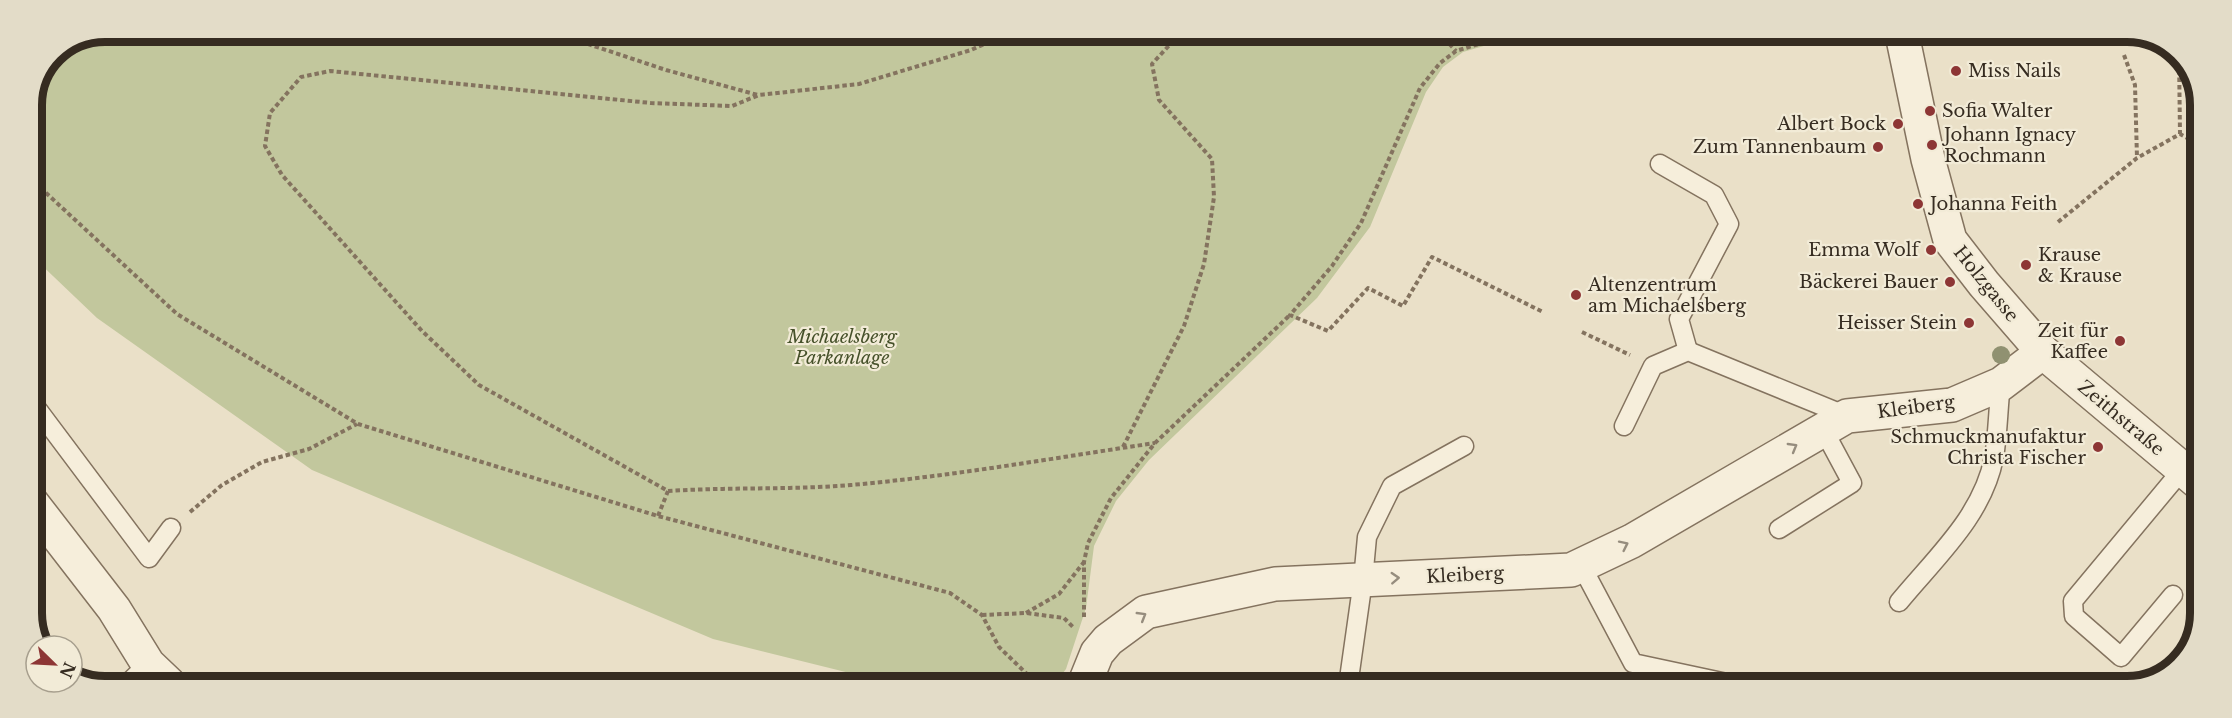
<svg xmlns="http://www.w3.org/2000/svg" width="2232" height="718" viewBox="0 0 2232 718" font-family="'Libre Baskerville',serif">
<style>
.green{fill:#c2c79d}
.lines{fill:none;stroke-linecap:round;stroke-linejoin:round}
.lane-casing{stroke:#84735f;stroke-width:21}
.street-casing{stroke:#84735f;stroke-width:36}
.path{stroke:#84735f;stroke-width:4;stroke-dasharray:4.5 3;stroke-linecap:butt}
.lane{stroke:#f6eedb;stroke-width:18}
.street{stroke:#f6eedb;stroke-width:33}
.tree{fill:#909171}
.oneway{stroke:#968d7e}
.poi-dot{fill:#8d3635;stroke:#f2ebd7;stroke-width:2}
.labels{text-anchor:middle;stroke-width:4.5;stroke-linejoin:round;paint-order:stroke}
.poi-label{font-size:18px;fill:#362c21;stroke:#f2ebd7;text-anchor:end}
.street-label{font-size:18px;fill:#362c21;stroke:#f2ebd7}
.park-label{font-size:18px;font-style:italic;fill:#46512a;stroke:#f2ebd7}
.rim{fill:none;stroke:#362c21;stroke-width:8}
</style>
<rect width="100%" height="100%" fill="#eae0c8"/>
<polygon class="green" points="105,32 1501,33 1494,43 1463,52 1443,67 1426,92 1370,227 1317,298 1149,460 1116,501 1094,546 1086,608 1066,669 1054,685 898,685 713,639 312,470 97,318 32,256 32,105 53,53"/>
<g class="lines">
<g class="lane-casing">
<g id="lane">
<polyline points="1660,164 1714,195 1729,224 1679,319 1688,351"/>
<polyline points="32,402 149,558 171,528"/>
<polyline points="1624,426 1653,366 1688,351 1847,416"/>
<polyline points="1779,529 1852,483 1823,429"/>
<polyline points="1581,565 1633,663 1736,685"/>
<polyline points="2173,595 2121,657 2074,616 2073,601 2182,470"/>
<path d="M1899,602C1935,558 1983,516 1994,457C1998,434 1998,408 2001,384"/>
<polyline points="127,684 148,664"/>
<polyline points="1348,686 1363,580 1367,537 1392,486 1464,446"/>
</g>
</g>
<g class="street-casing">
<g id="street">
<polyline points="1902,34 1928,159 1950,240 1984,284 2043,352 2199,483"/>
<polyline points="32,503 114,609 148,664 169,684"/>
<polyline points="1084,685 1097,653 1108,640 1146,612 1275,584 1571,570 1632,541 1847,416 1952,405 2001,384 2043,352"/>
</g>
</g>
<g class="path">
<polyline points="552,32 666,70 758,95"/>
<polyline points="1439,33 1456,51"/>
<polyline points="1505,33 1501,37 1456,51 1440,63 1420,88 1361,223 1332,266 1290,315 1328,331 1368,288 1403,306 1432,257 1543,312"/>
<polyline points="2124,55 2135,85 2137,158"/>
<polyline points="2179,55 2180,134"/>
<polyline points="32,175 45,192 177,314 358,424 658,516 950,593 982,615 999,647 1028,675 1051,682"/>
<polyline points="2058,222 2137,158 2180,134 2200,145"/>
<polyline points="1582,332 1630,355"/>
<polyline points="1123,447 1184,326 1204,264 1214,197 1212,159 1159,100 1152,64 1175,39 1203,33"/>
<path d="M668,491C729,487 790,490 851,485C953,476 1054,458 1155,443"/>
<polyline points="190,512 222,485 262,462 309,449 357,424"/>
<polyline points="658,516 668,491 479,385 422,331 282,175 265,146 270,113 301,77 330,71 651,103 732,106 759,95 859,84 971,50 1009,33"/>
<polyline points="1026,613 1059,594 1084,562"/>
<polyline points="982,615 1026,613 1064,618 1074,628"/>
<polyline points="1084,617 1084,562 1088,543 1111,498 1155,443 1290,315"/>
</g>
<use href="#lane" class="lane"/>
<use href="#street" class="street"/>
</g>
<circle class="tree" cx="2001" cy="355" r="9"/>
<defs><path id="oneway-chevron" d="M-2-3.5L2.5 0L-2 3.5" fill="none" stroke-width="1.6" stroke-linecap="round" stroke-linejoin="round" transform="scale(1.5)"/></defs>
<g class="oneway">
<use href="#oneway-chevron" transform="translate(1793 447) rotate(-30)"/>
<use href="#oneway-chevron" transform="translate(1624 545) rotate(-26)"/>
<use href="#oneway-chevron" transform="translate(1395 578) rotate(-3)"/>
<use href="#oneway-chevron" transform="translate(1142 616) rotate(-31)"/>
</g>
<g class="poi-dot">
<circle cx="1956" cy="71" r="6"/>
<circle cx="1930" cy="111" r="6"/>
<circle cx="1898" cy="124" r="6"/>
<circle cx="1932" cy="145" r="6"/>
<circle cx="1878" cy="147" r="6"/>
<circle cx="1918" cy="204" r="6"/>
<circle cx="1931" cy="250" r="6"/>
<circle cx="2026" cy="265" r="6"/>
<circle cx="1950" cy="282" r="6"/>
<circle cx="1576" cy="295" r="6"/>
<circle cx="1969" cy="323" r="6"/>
<circle cx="2120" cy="341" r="6"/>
<circle cx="2098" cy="447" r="6"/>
</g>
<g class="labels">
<g class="poi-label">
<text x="1968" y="77" text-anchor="start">Miss Nails</text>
<text x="1942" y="117" text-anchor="start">Sofia Walter</text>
<text x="1886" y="130">Albert Bock</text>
<text x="1944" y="141" text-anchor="start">Johann Ignacy<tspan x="1944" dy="21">Rochmann</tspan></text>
<text x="1866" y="153">Zum Tannenbaum</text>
<text x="1930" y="210" text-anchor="start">Johanna Feith</text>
<text x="1919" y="256">Emma Wolf</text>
<text x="2038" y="261" text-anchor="start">Krause<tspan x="2038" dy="21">&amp; Krause</tspan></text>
<text x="1938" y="288">Bäckerei Bauer</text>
<text x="1588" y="291" text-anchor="start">Altenzentrum<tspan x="1588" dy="21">am Michaelsberg</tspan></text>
<text x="1957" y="329">Heisser Stein</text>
<text x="2108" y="337">Zeit für<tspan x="2108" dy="21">Kaffee</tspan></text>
<text x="2086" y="443">Schmuckmanufaktur<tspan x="2086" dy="21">Christa Fischer</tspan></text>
</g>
<g class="street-label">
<text transform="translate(1986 284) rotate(51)" y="6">Holzgasse</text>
<text transform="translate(1916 407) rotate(-8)" y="6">Kleiberg</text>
<text transform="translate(2121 418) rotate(40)" y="6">Zeithstraße</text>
<text transform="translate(1465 575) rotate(-3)" y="6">Kleiberg</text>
</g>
<g class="park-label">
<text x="842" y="343">Michaelsberg<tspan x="842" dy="21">Parkanlage</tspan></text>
</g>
</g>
<path d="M0 0H2232V718H0ZM105 42H2127A63 63 0 0 1 2190 105V613A63 63 0 0 1 2127 676H105A63 63 0 0 1 42 613V105A63 63 0 0 1 105 42Z" fill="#e3dcc8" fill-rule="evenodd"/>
<path class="rim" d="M105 42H2127A63 63 0 0 1 2190 105V613A63 63 0 0 1 2127 676H105A63 63 0 0 1 42 613V105A63 63 0 0 1 105 42Z"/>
<g transform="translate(54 664) rotate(114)"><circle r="28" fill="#f2ebd7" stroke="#a79f8e" stroke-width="1.5"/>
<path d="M0-4.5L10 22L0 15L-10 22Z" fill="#8d3635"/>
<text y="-9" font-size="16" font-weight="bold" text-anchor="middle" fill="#362c21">N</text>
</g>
</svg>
